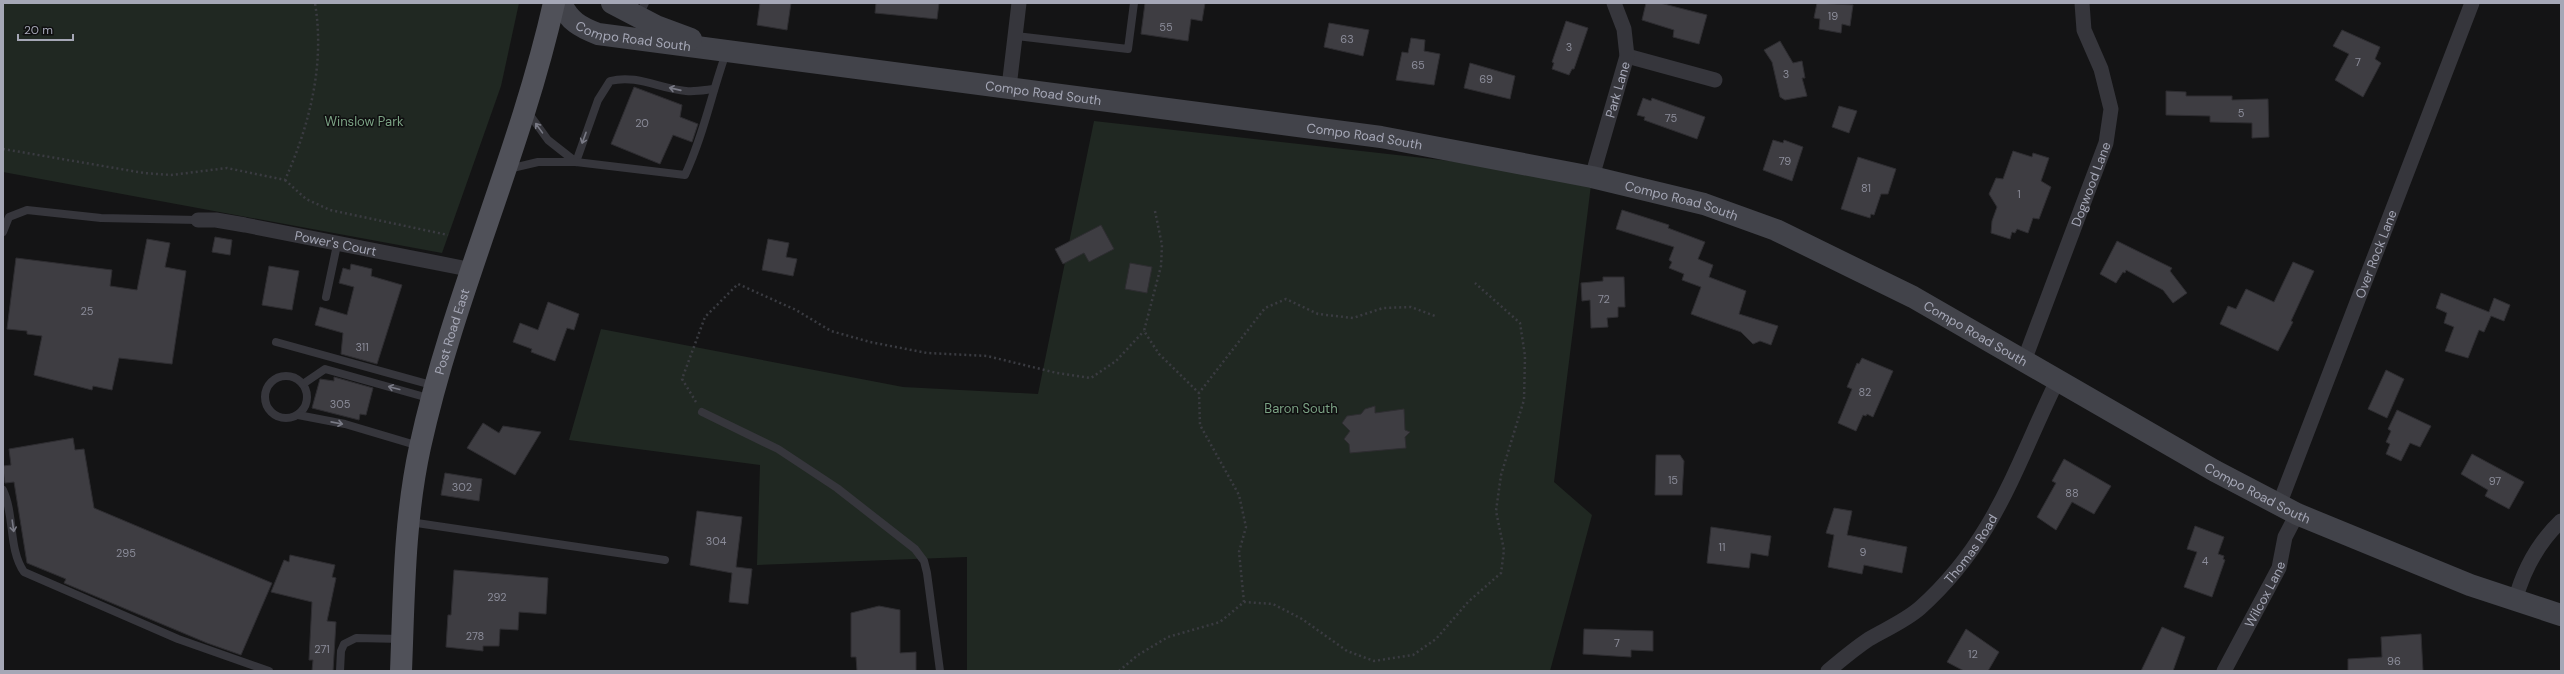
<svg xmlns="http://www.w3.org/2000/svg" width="2564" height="674" viewBox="0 0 2564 674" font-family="'DM Sans',sans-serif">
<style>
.green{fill:#202822}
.building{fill:#3e3d42;stroke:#2e2d31}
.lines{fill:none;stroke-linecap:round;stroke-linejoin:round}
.path{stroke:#3a3b41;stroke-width:2.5;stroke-dasharray:2 3;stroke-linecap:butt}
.service{stroke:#36363c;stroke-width:8}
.minor{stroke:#36363c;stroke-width:15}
.secondary{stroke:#42434a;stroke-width:22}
.primary{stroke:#505159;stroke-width:22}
.oneway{stroke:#797a85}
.labels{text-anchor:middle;stroke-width:3;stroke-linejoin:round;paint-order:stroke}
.number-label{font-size:11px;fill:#8b8c99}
.street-label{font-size:13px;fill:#a5a7b6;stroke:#0f0f10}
.park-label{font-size:13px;fill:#7ba284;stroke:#0f0f10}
</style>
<rect width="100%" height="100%" fill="#141415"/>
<g class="green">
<polygon points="3,3 519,3 501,86 442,253 3,172"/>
<polygon points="1094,121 1592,177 1554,482 1592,515 1550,671 967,671 967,557 757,565 760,465 569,440 601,329 903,387 1038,394"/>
</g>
<g class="building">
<polygon points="760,3 791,3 787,30 757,25"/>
<polygon points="876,3 939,3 937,19 875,13"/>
<polygon points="1145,3 1205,3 1202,21 1191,19 1188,41 1141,34"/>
<polygon points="1646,3 1660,3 1707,15 1699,44 1673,37 1674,30 1642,20"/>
<polygon points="1817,3 1853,5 1850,26 1842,24 1841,33 1819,29 1820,19 1814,18"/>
<polygon points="1566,21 1588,28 1574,69 1572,69 1569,75 1552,69 1554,63 1552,62"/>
<polygon points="1329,23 1369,30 1363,56 1324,47"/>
<polygon points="2342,30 2380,47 2375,59 2381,63 2363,97 2335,80 2349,54 2333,46"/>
<polygon points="1411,38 1425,40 1424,51 1440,54 1434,85 1396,80 1402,52 1408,53"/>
<polygon points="1780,41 1793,63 1802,61 1805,78 1802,78 1807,96 1785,100 1780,97 1772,62 1764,50"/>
<polygon points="1470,63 1515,76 1510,99 1464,88"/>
<polygon points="634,87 682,105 680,117 698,124 692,142 673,135 660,164 611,144"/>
<polygon points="2166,91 2186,92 2186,96 2232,96 2232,100 2268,99 2269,137 2252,138 2252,123 2210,122 2210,116 2166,115"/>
<polygon points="1643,98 1651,101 1652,98 1705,117 1697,139 1644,120 1645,117 1637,115"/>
<polygon points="1839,106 1857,111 1849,133 1832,127"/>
<polygon points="1773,140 1783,143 1784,140 1803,147 1792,181 1763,170"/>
<polygon points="2013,151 2032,157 2033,153 2049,158 2041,181 2051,187 2039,219 2033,218 2028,233 2017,229 2015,233 2012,232 2010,239 1991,233 1992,221 1997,207 1989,194 1996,178 2003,179"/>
<polygon points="1858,157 1896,169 1888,194 1881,194 1874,215 1871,214 1870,218 1841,209"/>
<polygon points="1622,210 1669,225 1668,228 1705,242 1698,259 1713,265 1709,277 1746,291 1739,314 1778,326 1771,345 1760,341 1753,344 1741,332 1691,314 1701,287 1682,280 1684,274 1669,268 1672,262 1669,260 1674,247 1616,229"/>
<polygon points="1101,225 1114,249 1089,262 1084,253 1063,264 1055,249"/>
<polygon points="215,237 232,240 230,255 212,252"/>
<polygon points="147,239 170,243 165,267 186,271 172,364 119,358 112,390 93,386 92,390 34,375 42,336 27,334 27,331 7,329 16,258 112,270 110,286 137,290"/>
<polygon points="768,239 789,243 786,257 797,259 793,276 762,270"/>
<polygon points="2117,241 2172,268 2170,271 2187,293 2173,303 2163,290 2126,270 2125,273 2123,272 2116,283 2100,274"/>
<polygon points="2293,262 2314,271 2291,321 2293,322 2278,351 2220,324 2228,306 2236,309 2246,289 2274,302"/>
<polygon points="1130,263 1152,267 1147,293 1125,289"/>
<polygon points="351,264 372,269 371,276 402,285 377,364 341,354 343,333 315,325 320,307 347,315 354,287 339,283 343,268 350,270"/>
<polygon points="269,266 299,271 292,310 262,305"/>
<polygon points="1603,277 1624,277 1625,307 1618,307 1618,317 1607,318 1608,327 1591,328 1590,300 1582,301 1581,283 1603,281"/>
<polygon points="2441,293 2489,312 2494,298 2510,305 2504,321 2491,316 2484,332 2479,330 2468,358 2445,351 2454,327 2444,323 2447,313 2436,308"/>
<polygon points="548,302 579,314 574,330 567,328 555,361 531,352 532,349 513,342 520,323 538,330"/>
<polygon points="1862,358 1893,371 1873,417 1867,414 1866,416 1863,415 1856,431 1838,423 1852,389 1847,387 1857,363 1859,364"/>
<polygon points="2386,370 2404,379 2387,418 2368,409"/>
<polygon points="334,377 373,388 366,415 360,414 359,420 312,408 320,379 334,381"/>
<polygon points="1375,406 1375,413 1404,409 1405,430 1410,432 1405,437 1406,448 1350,453 1349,444 1344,439 1350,431 1342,423 1347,416 1361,414 1365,409"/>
<polygon points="2397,410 2431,426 2420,447 2410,443 2401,461 2386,454 2390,444 2386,442 2391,431 2388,429"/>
<polygon points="483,423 499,433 503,426 541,432 515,475 467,448"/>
<polygon points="73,438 75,450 84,449 94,508 272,583 241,655 207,643 64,583 66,579 27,563 14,482 5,483 3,470 3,466 11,465 9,449"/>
<polygon points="2472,454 2524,482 2509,509 2485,496 2488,490 2461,474"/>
<polygon points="1656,455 1680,455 1684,461 1682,495 1655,495"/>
<polygon points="2064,459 2111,486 2094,514 2072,502 2056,530 2037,517 2056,483 2052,481"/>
<polygon points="445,473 482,479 479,501 441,495"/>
<polygon points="1834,508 1852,511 1847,535 1907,547 1902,573 1864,565 1862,574 1828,567 1834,535 1826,533"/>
<polygon points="697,511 742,517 736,567 752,569 748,604 729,602 732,573 690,565"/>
<polygon points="2195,526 2224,537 2218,554 2224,556 2223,559 2225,560 2212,597 2184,587 2197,552 2187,549"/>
<polygon points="1711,527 1771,536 1768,556 1751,553 1749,568 1707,563"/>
<polygon points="290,555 335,565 332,577 336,578 327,621 336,622 333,671 312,671 313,660 309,660 312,602 271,592 284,560 289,562"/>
<polygon points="454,570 548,578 546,614 519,612 518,630 500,629 499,646 483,646 483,651 446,647 448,615 451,615"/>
<polygon points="879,606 900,610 900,653 916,652 916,671 857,671 856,657 851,657 851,613"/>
<polygon points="2162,627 2185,637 2173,671 2141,671"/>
<polygon points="1584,629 1653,631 1653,651 1631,650 1631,657 1583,654"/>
<polygon points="1966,629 1999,652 1988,671 1964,671 1947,662"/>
<polygon points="2421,634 2423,671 2348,671 2348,659 2382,657 2381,637"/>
</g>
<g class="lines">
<g class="path">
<path d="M3,149L144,173L171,175L227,168L285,180C310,124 325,64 315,3"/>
<polyline points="285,180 306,199 330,210 448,235"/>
<polyline points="1155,211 1162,245 1161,266 1144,331 1159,354 1199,393"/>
<polyline points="696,402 682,379 705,317 738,284 796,310 831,331 870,342 927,353 987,356 1057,373 1091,378 1116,361 1144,331"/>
<polyline points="1244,602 1239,552 1246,527 1239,495 1200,425 1199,393 1265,308 1286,299 1318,314 1353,318 1383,308 1411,307 1435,316"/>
<polyline points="1119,671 1138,655 1168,637 1220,622 1244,602 1273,604 1302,619 1347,651 1374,661 1413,655 1436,639 1468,602 1501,573 1504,550 1496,511 1501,475 1524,400 1525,356 1520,323 1475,283"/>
</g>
<g class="service">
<polyline points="638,17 645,3"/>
<polyline points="1016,36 1128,49 1134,3"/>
<polyline points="527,111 548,140 576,162"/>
<path d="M576,162L598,100L610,81C637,74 660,89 686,91C695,92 705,90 714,89"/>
<path d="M508,169L538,162H576L685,175C704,134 711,95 726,53"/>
<polyline points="3,232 9,217 27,210 101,218 198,220"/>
<polyline points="326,297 337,245"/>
<polyline points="276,342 435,386"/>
<circle cx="286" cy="397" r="21"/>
<polyline points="303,384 325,369 432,399"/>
<polyline points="702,412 778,449 837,488 915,549 924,561 927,573 940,671"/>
<polyline points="298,415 345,424 419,446"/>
<path d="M3,490C15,515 8,549 24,572L178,639L269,671"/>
<polyline points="410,522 665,560"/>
<polyline points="340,671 341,651 344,644 356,638 402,639"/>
</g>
<g class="minor">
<polyline points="1627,56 1715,80"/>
<polyline points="1009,87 1019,3"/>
<path id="s1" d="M1592,177L1627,56L1624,29L1614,3"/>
<path id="s2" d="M198,220H216L245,225L473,270"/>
<path id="s3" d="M2024,361L2106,143L2111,109L2101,69L2084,30L2082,3"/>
<path id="s4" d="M2279,505L2472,3"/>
<path d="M2515,601C2523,571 2538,543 2561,521"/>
<path id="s5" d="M1828,671C1841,660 1854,649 1869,639C1886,629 1905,621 1920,608C1995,541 2015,467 2057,381"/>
<path id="s6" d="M2224,671L2279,568L2285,537L2297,514"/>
</g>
<g class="secondary">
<path id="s7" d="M561,3C569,21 580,27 598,34L1381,137L1592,177L1704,204L1776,230L1913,297L2215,471L2297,514L2470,585L2561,615"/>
<polyline points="612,3 656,26 691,39"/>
</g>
<path class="primary" id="s8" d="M401,671C404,596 404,520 420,447C453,296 520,154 554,3"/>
</g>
<defs><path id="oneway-shaft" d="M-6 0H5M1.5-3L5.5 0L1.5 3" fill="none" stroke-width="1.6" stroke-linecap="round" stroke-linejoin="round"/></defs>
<g class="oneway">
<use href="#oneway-shaft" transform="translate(675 89) rotate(-167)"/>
<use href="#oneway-shaft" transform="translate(539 128) rotate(-126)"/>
<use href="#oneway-shaft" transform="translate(584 138) rotate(110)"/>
<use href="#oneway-shaft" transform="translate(394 388) rotate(-165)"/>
<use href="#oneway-shaft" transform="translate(337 423) rotate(11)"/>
<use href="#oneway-shaft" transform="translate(13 526) rotate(82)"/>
</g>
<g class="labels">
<g class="number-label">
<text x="1833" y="20">19</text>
<text x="1166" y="31">55</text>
<text x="1347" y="43">63</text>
<text x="1569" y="51">3</text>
<text x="2358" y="66">7</text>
<text x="1418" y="69">65</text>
<text x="1786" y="78">3</text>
<text x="1486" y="83">69</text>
<text x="2241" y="117">5</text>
<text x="1671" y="122">75</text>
<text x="642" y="127">20</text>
<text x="1785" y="165">79</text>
<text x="1866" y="192">81</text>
<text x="2019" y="198">1</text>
<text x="1604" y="303">72</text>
<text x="87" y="315">25</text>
<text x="362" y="351">311</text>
<text x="1865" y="396">82</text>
<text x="340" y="408">305</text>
<text x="1673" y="484">15</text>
<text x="2495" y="485">97</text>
<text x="462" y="491">302</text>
<text x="2072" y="497">88</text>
<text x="716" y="545">304</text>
<text x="1722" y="551">11</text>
<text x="1863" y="556">9</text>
<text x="126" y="557">295</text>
<text x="2205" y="565">4</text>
<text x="497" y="601">292</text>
<text x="475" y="640">278</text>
<text x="1617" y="647">7</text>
<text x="322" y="653">271</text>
<text x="1973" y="658">12</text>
<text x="2394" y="665">96</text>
</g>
<g class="street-label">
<text dy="5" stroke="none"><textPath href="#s7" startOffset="85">Compo Road South</textPath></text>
<text dy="5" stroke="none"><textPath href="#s1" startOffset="91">Park Lane</textPath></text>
<text dy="5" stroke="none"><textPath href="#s7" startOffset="499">Compo Road South</textPath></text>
<text dy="5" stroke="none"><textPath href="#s7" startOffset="823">Compo Road South</textPath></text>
<text dy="5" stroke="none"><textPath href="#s3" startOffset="189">Dogwood Lane</textPath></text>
<text dy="5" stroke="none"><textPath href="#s7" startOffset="1147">Compo Road South</textPath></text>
<text dy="5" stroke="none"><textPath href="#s2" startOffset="140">Power's Court</textPath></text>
<text dy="5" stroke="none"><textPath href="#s4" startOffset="269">Over Rock Lane</textPath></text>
<text dy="5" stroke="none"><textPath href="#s8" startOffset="345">Post Road East</textPath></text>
<text dy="5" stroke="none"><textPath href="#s7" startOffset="1471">Compo Road South</textPath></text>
<text dy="5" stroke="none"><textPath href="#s7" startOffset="1795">Compo Road South</textPath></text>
<text dy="5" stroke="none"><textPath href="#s5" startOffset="190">Thomas Road</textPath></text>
<text dy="5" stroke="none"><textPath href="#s6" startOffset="87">Wilcox Lane</textPath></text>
</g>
<g class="park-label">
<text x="364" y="126">Winslow Park</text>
<text x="1301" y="413">Baron South</text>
</g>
</g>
<rect width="2564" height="674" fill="none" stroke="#a5a7b6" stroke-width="8"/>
<path d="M18 34v6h55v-6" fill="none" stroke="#a5a7b6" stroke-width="2"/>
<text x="24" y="34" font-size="12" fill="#a5a7b6" stroke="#0f0f10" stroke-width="3" paint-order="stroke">20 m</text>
</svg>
